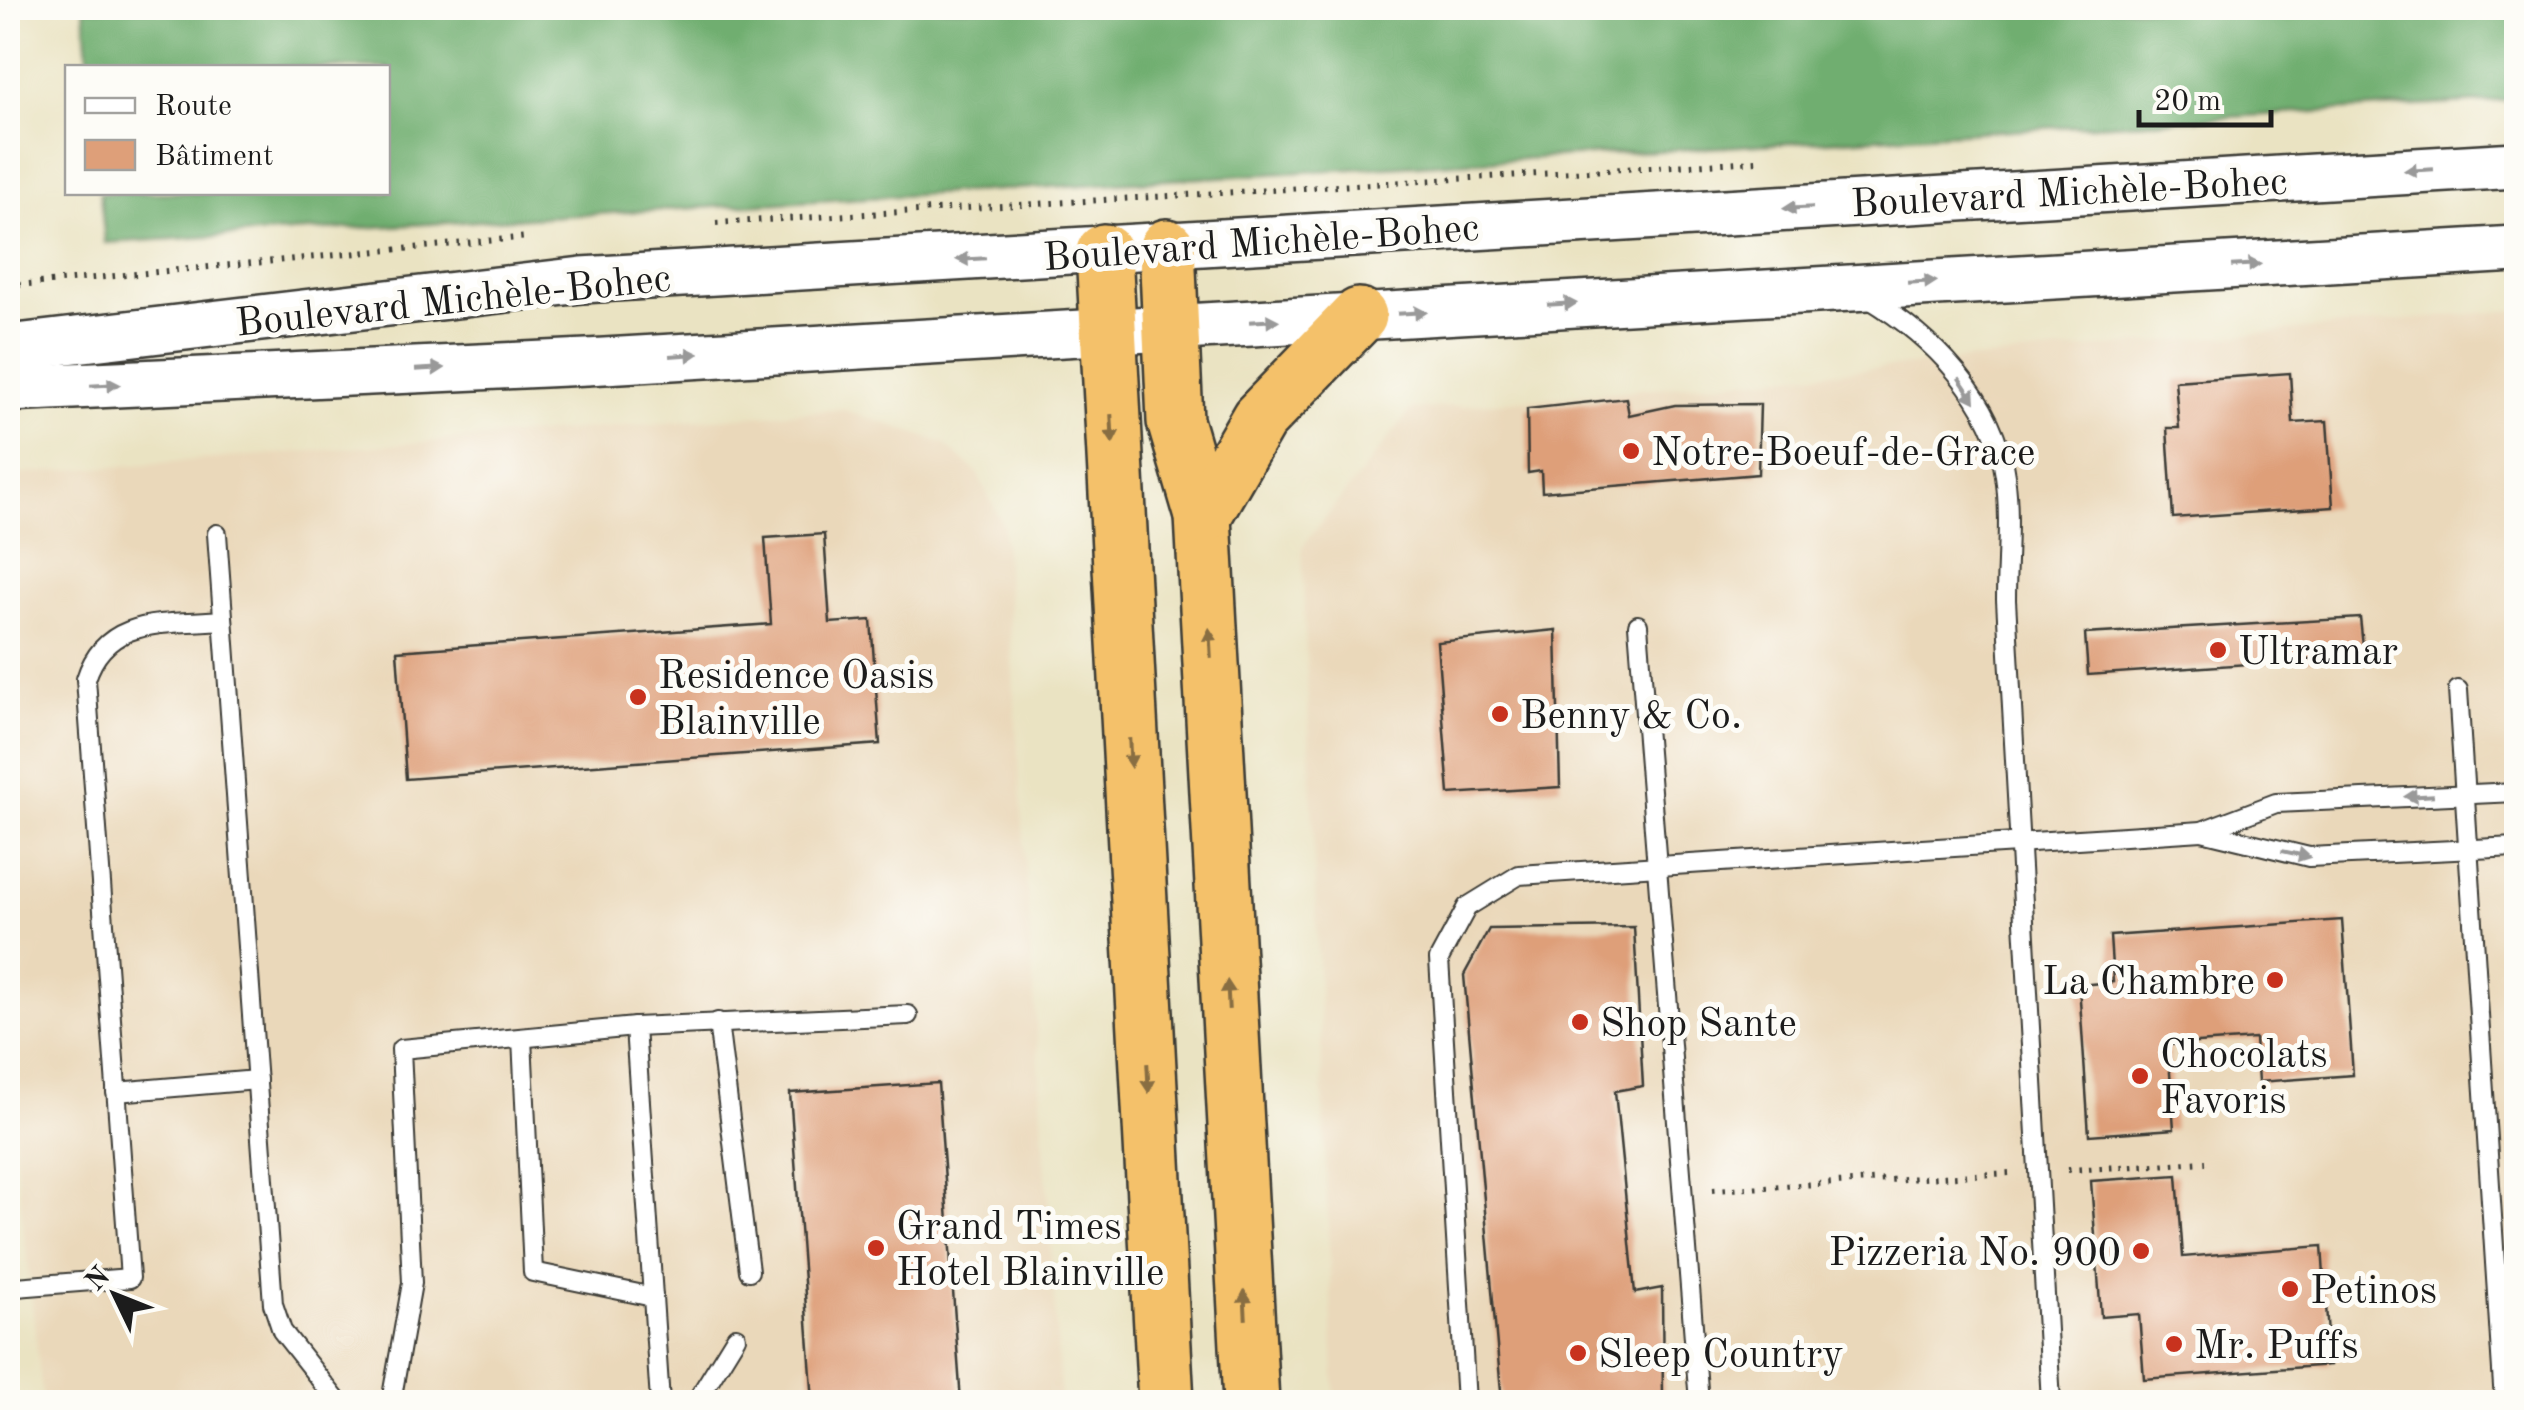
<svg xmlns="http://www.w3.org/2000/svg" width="2524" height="1410" viewBox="0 0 2524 1410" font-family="'Old Standard TT',serif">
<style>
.built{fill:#ead8ba}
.forest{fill:#70ae6f;stroke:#466546;stroke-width:2.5}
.building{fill:#de9f79}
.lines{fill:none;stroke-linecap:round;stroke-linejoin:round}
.service-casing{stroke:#3b3a35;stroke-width:22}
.tertiary-casing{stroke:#3b3a35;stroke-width:50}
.motorway-casing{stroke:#3b3a35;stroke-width:60}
.path{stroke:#3b3a35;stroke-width:6;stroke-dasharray:2.5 8;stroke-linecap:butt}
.service{stroke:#fff;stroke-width:18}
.tertiary{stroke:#fff;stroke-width:45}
.motorway{stroke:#f4c16a;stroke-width:55}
.oneway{fill:#999}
.oneway2{fill:#886e43}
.poi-dot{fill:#c8321e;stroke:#fdfcf7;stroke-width:4}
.labels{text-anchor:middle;stroke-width:10;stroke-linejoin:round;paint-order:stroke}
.street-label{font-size:40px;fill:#1c1c1c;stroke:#fdfcf7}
.poi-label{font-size:40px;fill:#1c1c1c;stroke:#fdfcf7;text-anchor:start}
</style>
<rect width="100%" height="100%" fill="#fdfcf7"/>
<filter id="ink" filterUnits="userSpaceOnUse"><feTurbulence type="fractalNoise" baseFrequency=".01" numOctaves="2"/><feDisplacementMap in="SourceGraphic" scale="20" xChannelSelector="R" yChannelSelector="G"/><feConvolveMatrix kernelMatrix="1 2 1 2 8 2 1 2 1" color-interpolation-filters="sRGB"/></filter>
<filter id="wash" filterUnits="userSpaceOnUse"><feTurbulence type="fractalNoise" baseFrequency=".0048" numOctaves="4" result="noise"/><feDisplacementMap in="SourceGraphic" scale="40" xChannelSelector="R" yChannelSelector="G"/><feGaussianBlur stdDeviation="2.25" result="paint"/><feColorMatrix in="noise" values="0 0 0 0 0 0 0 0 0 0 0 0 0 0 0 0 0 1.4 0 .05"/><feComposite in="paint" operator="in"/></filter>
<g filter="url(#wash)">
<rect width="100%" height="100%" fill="#eae3c2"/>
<g class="built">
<polygon points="2516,310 2516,1402 1335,1402 1302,547 1411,410"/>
<polygon points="842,409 943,443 977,473 1003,525 1061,1402 43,1402 8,1087 8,475"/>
</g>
<polygon class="forest" points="84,8 2516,8 2516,100 105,243 100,193 388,192 388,68 89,67"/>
<g id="blocks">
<g class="building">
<polygon points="2290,373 2293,423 2327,421 2333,507 2173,518 2167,428 2179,428 2175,381"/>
<polygon points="1626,398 1629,415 1675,405 1760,404 1758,474 1542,492 1541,471 1528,473 1527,409"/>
<polygon points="824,534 830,623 871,620 880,744 406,779 397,651 771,624 765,538"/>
<polygon points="2360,618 2364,656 2088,675 2085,634"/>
<polygon points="1556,630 1560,787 1449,794 1437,642"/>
<polygon points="2342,920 2353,1075 2258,1082 2255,1039 2168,1045 2174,1129 2089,1135 2079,985 2113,982 2110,936"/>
<polygon points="1634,927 1643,1086 1615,1091 1635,1293 1662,1288 1663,1402 1502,1402 1464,975 1489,929"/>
<polygon points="938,1083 961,1402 813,1402 790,1093"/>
<polygon points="2177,1175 2183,1257 2322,1246 2330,1365 2144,1379 2139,1314 2101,1317 2091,1181"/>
</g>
</g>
</g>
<g filter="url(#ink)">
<use href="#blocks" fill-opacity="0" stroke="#3b3a35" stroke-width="2.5"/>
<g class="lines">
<g class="service-casing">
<g id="service">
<path d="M1868,298C1931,336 1995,399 2005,476C2011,516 2006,560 2006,600L2051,1402"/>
<polyline points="217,534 273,1304 282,1331 338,1402"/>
<polyline points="1638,625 1699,1402"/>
<polyline points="2458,690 2504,1402"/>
<polyline points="2202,831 2309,857 2516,847"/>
<polyline points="718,1022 749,1271"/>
<polyline points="522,1038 533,1272 653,1297"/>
<polyline points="116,1092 257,1080"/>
<path d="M16,1287L130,1278L86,679C106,615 167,625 223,620"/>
<polyline points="391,1402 412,1283 401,1049 635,1027"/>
<polyline points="660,1402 635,1027 908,1015"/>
<polyline points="696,1402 736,1337"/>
<polyline points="1466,1402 1439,959 1467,907 1519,875 2202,831 2276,803 2516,792"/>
</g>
</g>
<g class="tertiary-casing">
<g id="tertiary">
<polyline points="8,348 582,280 2516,165"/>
<polyline points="8,389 587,362 2516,249"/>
</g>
</g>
<g class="motorway-casing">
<g id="motorway">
<polyline points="1167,247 1175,421 1203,516 1251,1402"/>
<polyline points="1104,252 1166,1402"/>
<polyline points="1203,516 1259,419 1359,316"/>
</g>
</g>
<g class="path">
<polyline points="716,223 1757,161"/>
<polyline points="8,286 529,237"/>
<polyline points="2068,1170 2206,1162"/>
<polyline points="1713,1190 2010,1173"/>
</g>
<use href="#service" class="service"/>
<use href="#tertiary" class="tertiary"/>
<use href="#motorway" class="motorway"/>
</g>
<defs><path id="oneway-solid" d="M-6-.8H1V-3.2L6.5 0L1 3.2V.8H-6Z" transform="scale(2.5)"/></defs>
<g class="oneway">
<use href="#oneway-solid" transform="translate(2419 170) rotate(177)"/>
<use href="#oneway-solid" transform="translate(1798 208) rotate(177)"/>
<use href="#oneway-solid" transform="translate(971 259) rotate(177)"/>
<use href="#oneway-solid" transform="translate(2246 265) rotate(-3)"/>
<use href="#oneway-solid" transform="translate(1922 282) rotate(-3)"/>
<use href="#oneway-solid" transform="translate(1562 304) rotate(-3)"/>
<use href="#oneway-solid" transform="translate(1412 313) rotate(-3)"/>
<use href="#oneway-solid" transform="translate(1264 321) rotate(-3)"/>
<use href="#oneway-solid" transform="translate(684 355) rotate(-4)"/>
<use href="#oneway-solid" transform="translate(430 369) rotate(-3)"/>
<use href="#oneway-solid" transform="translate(105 385) rotate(-3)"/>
<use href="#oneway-solid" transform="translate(1967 390) rotate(56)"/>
<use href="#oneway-solid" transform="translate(2419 796) rotate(177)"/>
<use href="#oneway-solid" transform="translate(2296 854) rotate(12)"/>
</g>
<g class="oneway2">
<use href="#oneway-solid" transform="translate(1112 429) rotate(87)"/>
<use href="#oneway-solid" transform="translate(1210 643) rotate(-93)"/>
<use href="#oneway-solid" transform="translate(1130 753) rotate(87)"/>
<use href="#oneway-solid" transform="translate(1228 995) rotate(-93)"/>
<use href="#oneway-solid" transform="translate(1148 1078) rotate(87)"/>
<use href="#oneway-solid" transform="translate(1245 1305) rotate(-93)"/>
</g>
</g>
<g class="poi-dot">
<circle cx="1631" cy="451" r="10"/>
<circle cx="2218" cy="650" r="10"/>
<circle cx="638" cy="697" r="10"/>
<circle cx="1500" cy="714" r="10"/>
<circle cx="2275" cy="980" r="10"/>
<circle cx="1580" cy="1022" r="10"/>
<circle cx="2140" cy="1076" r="10"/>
<circle cx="876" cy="1248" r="10"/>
<circle cx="2141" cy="1251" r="10"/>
<circle cx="2290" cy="1289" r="10"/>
<circle cx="2174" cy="1344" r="10"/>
<circle cx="1578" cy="1353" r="10"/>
</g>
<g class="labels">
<g class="street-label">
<text transform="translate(2069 191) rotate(-3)" y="14">Boulevard Michèle-Bohec</text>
<text transform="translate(1261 241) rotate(-4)" y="14">Boulevard Michèle-Bohec</text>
<text transform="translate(453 299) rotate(-6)" y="14">Boulevard Michèle-Bohec</text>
</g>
<g class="poi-label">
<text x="1651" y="465">Notre-Boeuf-de-Grace</text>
<text x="2238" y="664">Ultramar</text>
<text x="658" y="688">Residence Oasis<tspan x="658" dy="46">Blainville</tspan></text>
<text x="1520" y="728">Benny &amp; Co.</text>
<text x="2255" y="994" text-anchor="end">La Chambre</text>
<text x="1600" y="1036">Shop Sante</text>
<text x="2160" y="1067">Chocolats<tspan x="2160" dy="46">Favoris</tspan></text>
<text x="896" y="1239">Grand Times<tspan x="896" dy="46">Hotel Blainville</tspan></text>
<text x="2121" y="1265" text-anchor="end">Pizzeria No. 900</text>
<text x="2310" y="1303">Petinos</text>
<text x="2194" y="1358">Mr. Puffs</text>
<text x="1598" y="1367">Sleep Country</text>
</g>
</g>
<rect width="2524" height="1410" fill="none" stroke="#fdfcf7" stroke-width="40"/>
<rect x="65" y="65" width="325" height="130" fill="#fdfcf7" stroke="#a3a29f" stroke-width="2.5"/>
<rect x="85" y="98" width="50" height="15" fill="#ffffff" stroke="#a3a29f" stroke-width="2.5"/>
<text x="155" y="115" font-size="30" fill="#1c1c1c">Route</text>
<rect x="85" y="140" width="50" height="30" fill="#de9f79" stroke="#a3a29f" stroke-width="2.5"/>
<text x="155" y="165" font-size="30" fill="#1c1c1c">Bâtiment</text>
<g transform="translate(115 1295) rotate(313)" stroke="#fdfcf7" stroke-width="8" paint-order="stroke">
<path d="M0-8L18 38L0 25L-18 38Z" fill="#1c1c1c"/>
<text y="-15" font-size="28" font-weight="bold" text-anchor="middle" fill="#1c1c1c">N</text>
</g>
<path d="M2139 110v15h132v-15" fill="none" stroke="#1c1c1c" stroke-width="5"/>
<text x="2154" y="110" font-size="30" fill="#1c1c1c" stroke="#fdfcf7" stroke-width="8" paint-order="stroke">20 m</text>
</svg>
